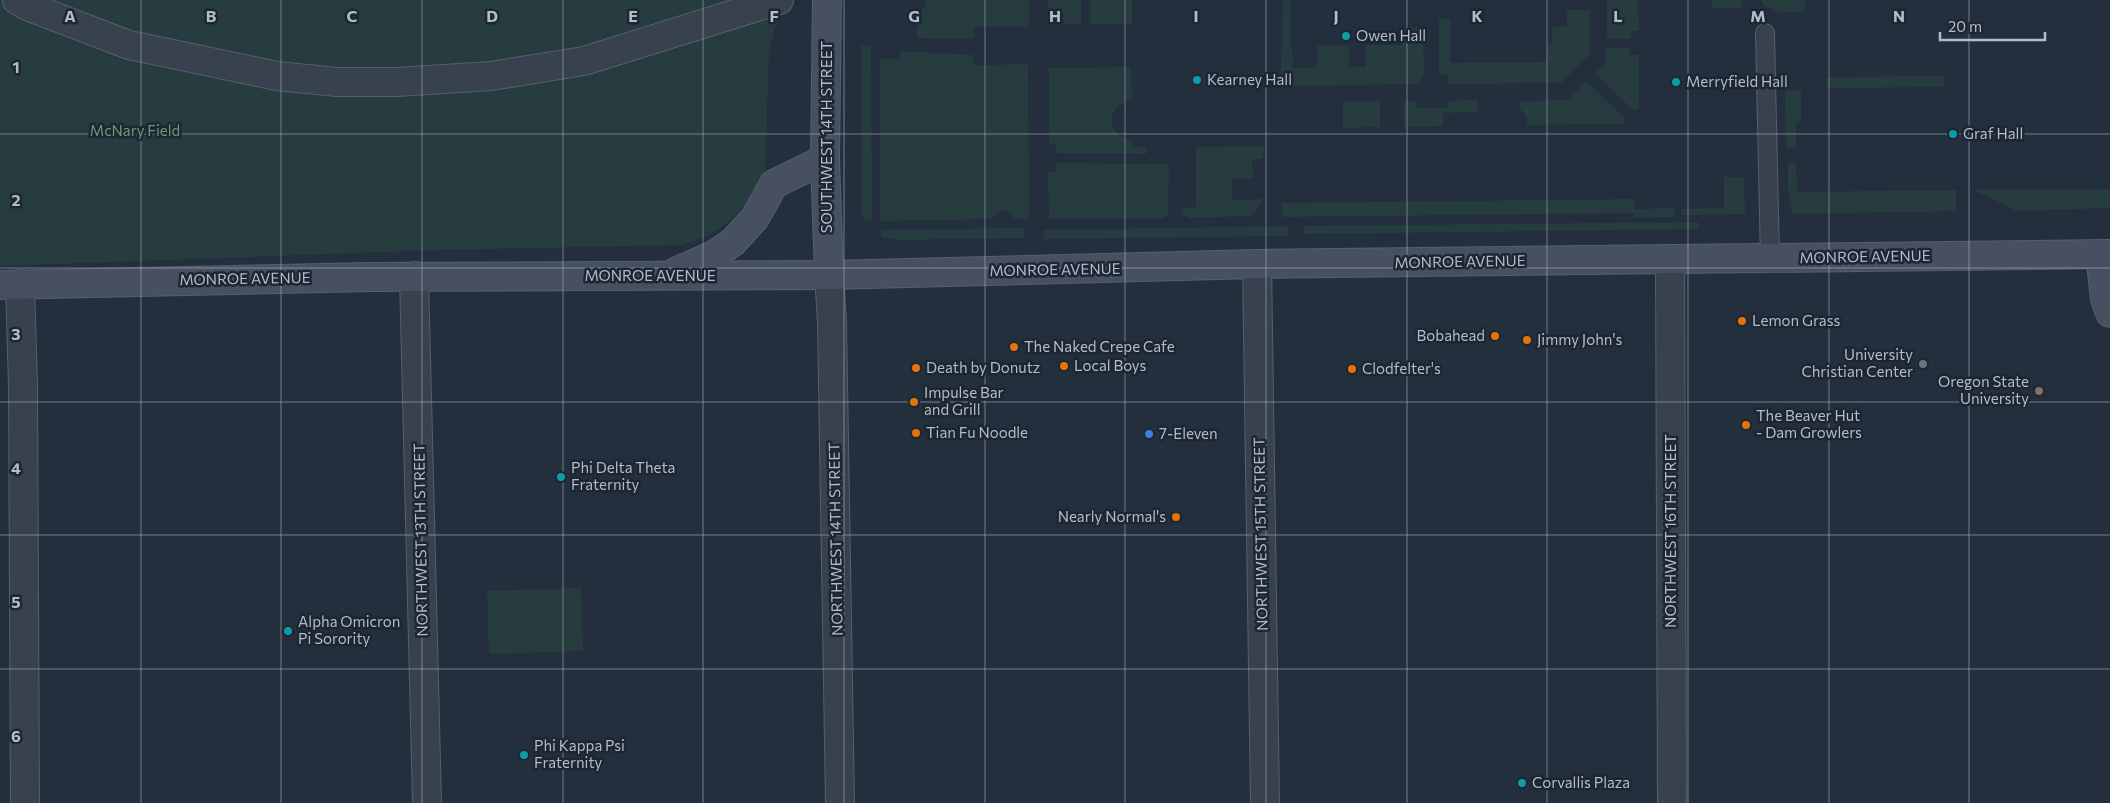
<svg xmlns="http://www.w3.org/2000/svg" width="2110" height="803" viewBox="0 0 2110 803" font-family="Commissioner,sans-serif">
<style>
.green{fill:#263c3f}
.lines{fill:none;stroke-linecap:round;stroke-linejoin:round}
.lane-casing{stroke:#565f6c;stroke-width:20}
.street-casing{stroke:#565f6c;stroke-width:30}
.secondary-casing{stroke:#565f6c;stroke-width:30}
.lane{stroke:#38414e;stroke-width:18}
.street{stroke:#38414e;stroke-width:28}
.secondary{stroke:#465061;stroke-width:28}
.grid{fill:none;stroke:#b4bcc9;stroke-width:1;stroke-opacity:0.55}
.culture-dot{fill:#0f9aa8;stroke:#1d2633;stroke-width:2}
.food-dot{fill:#e8710a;stroke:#1d2633;stroke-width:2}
.worship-dot{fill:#6b7280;stroke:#1d2633;stroke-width:2}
.education-dot{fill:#8d6e63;stroke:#1d2633;stroke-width:2}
.shop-dot{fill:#3f7fe0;stroke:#1d2633;stroke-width:2}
.labels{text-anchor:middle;stroke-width:5;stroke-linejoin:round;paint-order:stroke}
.poi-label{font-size:15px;fill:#b4bcc9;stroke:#1d2633;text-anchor:start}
.park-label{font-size:15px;fill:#6b9a76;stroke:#1d2633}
.street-label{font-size:15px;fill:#b4bcc9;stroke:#1d2633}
.grid-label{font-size:16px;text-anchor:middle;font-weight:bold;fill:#b4bcc9;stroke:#1d2633;stroke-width:5;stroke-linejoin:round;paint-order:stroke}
</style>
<rect width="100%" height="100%" fill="#242f3e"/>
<g class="green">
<polygon points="0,0 782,0 769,53 765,172 742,209 723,226 703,238 682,245 438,250 0,266"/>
<polygon points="930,0 1029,0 1029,27 974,27 974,39 917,38 917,19 922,19 921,10 926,7 925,2"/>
<polygon points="1048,0 1081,0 1081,24 1064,24 1064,20 1049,20"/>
<rect x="1090" y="0" width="42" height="24"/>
<polygon points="1283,0 1290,0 1290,45 1292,46 1293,68 1317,68 1317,46 1349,45 1349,67 1366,67 1366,45 1401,45 1401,28 1423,27 1424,75 1417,84 1295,86 1285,83 1281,71"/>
<polygon points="1607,0 1638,0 1639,31 1631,31 1631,39 1607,39"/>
<polygon points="1712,0 1741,0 1742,8 1712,8"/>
<polygon points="1761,0 1805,0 1805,12 1780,12 1763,5"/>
<polygon points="1567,10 1590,10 1590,54 1561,83 1448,84 1448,75 1439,75 1439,19 1450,19 1450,63 1546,62 1547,45 1552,44 1552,27 1567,27"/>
<polygon points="861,46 871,46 872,220 865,221 862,213"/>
<polygon points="1606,48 1629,48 1629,55 1639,55 1639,109 1633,110 1595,73 1606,63"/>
<polygon points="900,51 973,55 973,65 1028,64 1029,219 1015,219 1007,211 1000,210 992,219 880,221 880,59 900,59"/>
<path d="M1131,67L1132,99C1105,107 1104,134 1132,141V147H1146V154L1056,153V144H1049V68Z"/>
<polygon points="1944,76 1944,87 1826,88 1826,77"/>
<polygon points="1586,81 1624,118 1624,124 1527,125 1527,116 1520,109 1520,101 1568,100"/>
<polygon points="1801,90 1801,121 1796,122 1796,147 1786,148 1785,91"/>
<polygon points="1478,100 1478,112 1443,113 1443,126 1404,127 1404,101 1417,101 1417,108 1447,108 1447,101"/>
<polygon points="1380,101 1380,127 1343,128 1343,102"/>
<polygon points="1264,146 1263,159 1252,159 1253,178 1232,179 1232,200 1264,199 1251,216 1189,218 1183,214 1182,208 1196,207 1196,147"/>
<polygon points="1056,163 1169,164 1168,214 1163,218 1049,219 1048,172 1056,171"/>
<polygon points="1788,163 1796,163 1797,192 1956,190 1956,211 1792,214 1788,188"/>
<polygon points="1724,177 1744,177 1745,214 1682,215 1682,209 1724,208"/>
<polygon points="2110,189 2110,208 2017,211 1974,190"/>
<polygon points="1634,199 1634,209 1674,208 1674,217 1634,218 1634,213 1282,217 1282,203"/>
<polygon points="1698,222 1698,229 1304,234 1304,226"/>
<polygon points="1288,226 1288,236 1043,239 1044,230"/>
<polygon points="1024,228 1024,238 897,240 881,237 881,230"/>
<polygon points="581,588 583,651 489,654 487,591"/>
</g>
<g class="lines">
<g class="lane-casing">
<polyline id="lane" points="1765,33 1770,259"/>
</g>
<g class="street-casing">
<g id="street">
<polyline points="17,0 27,6 129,45 163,52 277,76 337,82 397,82 491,76 584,61 779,0"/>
<polyline points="1670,260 1672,803"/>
<polyline points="1257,264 1265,803"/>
<polyline points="829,275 832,322 840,803"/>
<polyline points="414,276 427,803"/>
<polyline points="20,284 23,386 25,803"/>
</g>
</g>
<g class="secondary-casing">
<g id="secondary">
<polyline points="827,0 825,159 829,275"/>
<polyline points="2100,254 2105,299 2110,313"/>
<polyline points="675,272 714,255 733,242 755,218 774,184 825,159"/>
<polyline points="0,285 371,277 829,275 1257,264 2110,254"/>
</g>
</g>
<use href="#lane" class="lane"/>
<use href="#street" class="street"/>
<use href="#secondary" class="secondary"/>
</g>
<path class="grid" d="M141,0V803M281,0V803M422,0V803M563,0V803M703,0V803M844,0V803M985,0V803M1125,0V803M1266,0V803M1407,0V803M1547,0V803M1688,0V803M1829,0V803M1969,0V803M0,134H2110M0,268H2110M0,402H2110M0,535H2110M0,669H2110"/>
<g class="culture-dot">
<circle cx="1346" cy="36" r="5"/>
<circle cx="1197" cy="80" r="5"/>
<circle cx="1676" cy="82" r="5"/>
<circle cx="1953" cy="134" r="5"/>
<circle cx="561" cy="477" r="5"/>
<circle cx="288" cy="631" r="5"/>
<circle cx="524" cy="755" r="5"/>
<circle cx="1522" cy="783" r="5"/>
</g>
<g class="food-dot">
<circle cx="1742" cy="321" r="5"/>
<circle cx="1495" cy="336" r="5"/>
<circle cx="1527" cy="340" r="5"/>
<circle cx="1014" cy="347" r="5"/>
<circle cx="1064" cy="366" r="5"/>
<circle cx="916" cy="368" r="5"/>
<circle cx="1352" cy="369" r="5"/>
<circle cx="914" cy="402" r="5"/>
<circle cx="1746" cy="425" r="5"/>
<circle cx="916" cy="433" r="5"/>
<circle cx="1176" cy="517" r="5"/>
</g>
<circle class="worship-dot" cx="1923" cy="364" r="5"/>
<circle class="education-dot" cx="2039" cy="391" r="5"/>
<circle class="shop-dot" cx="1149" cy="434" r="5"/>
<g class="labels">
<g class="poi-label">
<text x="1356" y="41">Owen Hall</text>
<text x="1207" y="85">Kearney Hall</text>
<text x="1686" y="87">Merryfield Hall</text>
<text x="1963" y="139">Graf Hall</text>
<text x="1752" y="326">Lemon Grass</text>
<text x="1485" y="341" text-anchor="end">Bobahead</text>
<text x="1537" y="345">Jimmy John's</text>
<text x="1024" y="352">The Naked Crepe Cafe</text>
<text x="1913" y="360" text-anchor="end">University<tspan x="1913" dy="17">Christian Center</tspan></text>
<text x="1074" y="371">Local Boys</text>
<text x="926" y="373">Death by Donutz</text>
<text x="1362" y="374">Clodfelter's</text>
<text x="2029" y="387" text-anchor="end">Oregon State<tspan x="2029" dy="17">University</tspan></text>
<text x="924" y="398">Impulse Bar<tspan x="924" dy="17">and Grill</tspan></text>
<text x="1756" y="421">The Beaver Hut<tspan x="1756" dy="17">- Dam Growlers</tspan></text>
<text x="926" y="438">Tian Fu Noodle</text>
<text x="1159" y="439">7-Eleven</text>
<text x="571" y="473">Phi Delta Theta<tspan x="571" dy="17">Fraternity</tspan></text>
<text x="1166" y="522" text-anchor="end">Nearly Normal's</text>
<text x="298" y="627">Alpha Omicron<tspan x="298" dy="17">Pi Sorority</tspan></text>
<text x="534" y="751">Phi Kappa Psi<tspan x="534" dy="17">Fraternity</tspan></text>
<text x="1532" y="788">Corvallis Plaza</text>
</g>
<g class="park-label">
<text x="135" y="136">McNary Field</text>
</g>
<g class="street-label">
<text transform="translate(827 137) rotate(-90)" y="5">SOUTHWEST 14TH STREET</text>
<text transform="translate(1865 257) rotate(-1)" y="5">MONROE AVENUE</text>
<text transform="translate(1460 262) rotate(-1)" y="5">MONROE AVENUE</text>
<text transform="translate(1055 270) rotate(-1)" y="5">MONROE AVENUE</text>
<text x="650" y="281">MONROE AVENUE</text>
<text transform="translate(245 279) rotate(-1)" y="5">MONROE AVENUE</text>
<text transform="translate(1671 531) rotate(-90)" y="5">NORTHWEST 16TH STREET</text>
<text transform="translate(1261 534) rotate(-91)" y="5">NORTHWEST 15TH STREET</text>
<text transform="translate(836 539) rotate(-91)" y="5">NORTHWEST 14TH STREET</text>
<text transform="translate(421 540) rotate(-91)" y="5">NORTHWEST 13TH STREET</text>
</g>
</g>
<g class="grid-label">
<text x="70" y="22">A</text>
<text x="211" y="22">B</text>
<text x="352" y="22">C</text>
<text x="492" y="22">D</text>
<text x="633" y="22">E</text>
<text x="774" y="22">F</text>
<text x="914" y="22">G</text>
<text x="1055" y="22">H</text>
<text x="1196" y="22">I</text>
<text x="1336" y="22">J</text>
<text x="1477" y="22">K</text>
<text x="1618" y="22">L</text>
<text x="1758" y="22">M</text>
<text x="1899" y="22">N</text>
<text x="16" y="73">1</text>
<text x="16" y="206">2</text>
<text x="16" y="340">3</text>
<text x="16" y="474">4</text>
<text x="16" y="608">5</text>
<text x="16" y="742">6</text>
</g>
<path d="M1940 32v8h105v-8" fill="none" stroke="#b4bcc9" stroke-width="2.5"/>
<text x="1948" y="32" font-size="15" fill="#b4bcc9" stroke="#1d2633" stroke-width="4" paint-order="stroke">20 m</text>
</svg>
